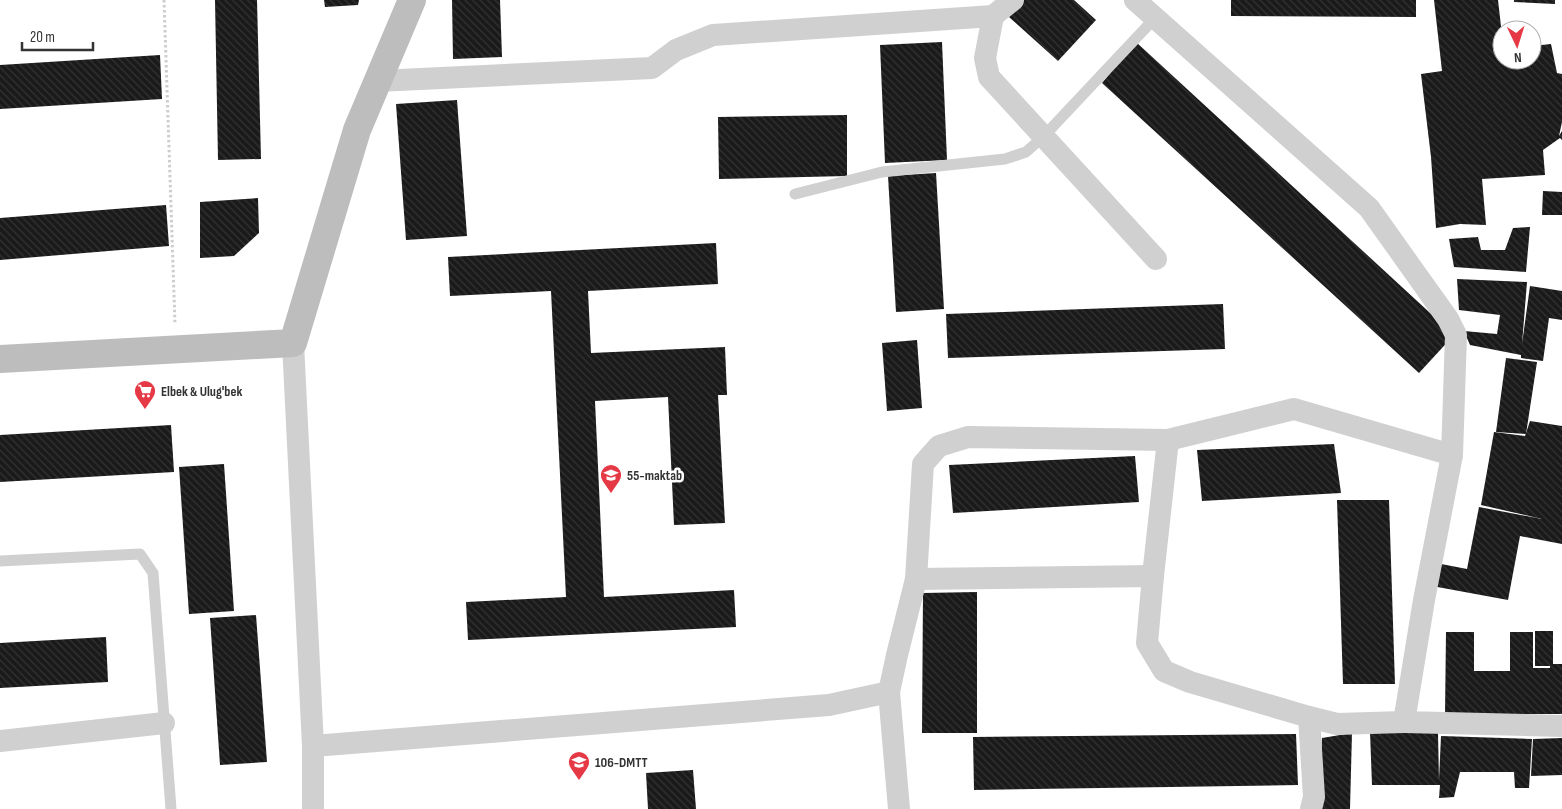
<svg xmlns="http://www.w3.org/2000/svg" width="1562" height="809" viewBox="0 0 1562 809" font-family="'Sofia Sans Condensed',sans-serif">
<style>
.building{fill:url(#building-back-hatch)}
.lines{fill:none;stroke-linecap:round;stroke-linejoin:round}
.path{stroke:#cdcdcd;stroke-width:3;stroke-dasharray:2.5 2.5;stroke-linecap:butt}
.lane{stroke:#d0d0d0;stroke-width:11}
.street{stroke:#d0d0d0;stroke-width:22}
.secondary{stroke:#bdbdbd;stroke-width:28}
.labels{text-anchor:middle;stroke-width:5;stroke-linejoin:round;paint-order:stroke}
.poi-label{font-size:14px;font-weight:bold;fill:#333;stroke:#fff;text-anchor:start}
</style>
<defs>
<pattern id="building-back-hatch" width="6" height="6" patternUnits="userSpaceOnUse" patternTransform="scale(1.25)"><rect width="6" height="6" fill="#1a1a1a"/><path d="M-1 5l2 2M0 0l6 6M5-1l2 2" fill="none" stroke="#333"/></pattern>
</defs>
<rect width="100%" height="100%" fill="#fff"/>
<g class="building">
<polygon points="215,0 257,0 261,159 218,160"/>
<polygon points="324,0 359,0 358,5 325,7"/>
<polygon points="452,0 500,0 502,57 453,59"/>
<polygon points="1023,0 1074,0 1096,20 1058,61 1009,17"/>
<polygon points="1231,0 1416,0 1416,17 1231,16"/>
<polygon points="1434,0 1498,0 1502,35 1502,60 1516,60 1516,63 1520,63 1520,60 1532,60 1532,46 1551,44 1557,73 1562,74 1562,122 1559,136 1562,131 1562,140 1560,138 1543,150 1545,175 1482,179 1486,225 1460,224 1436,228 1431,157 1421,74 1442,71"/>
<polygon points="1514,0 1555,0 1555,4 1514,2"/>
<polygon points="942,42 947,160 885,163 880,45"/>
<polygon points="1136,42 1454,335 1419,373 1102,83"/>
<polygon points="160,55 162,99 0,109 0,65"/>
<polygon points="457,100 467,236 406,240 396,104"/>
<polygon points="847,115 847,176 719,179 718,117"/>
<polygon points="936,173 944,309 896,312 888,176"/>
<polygon points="1543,191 1562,192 1562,215 1542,215"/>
<polygon points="258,198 259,233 234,256 200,258 200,202"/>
<polygon points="166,205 169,246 0,260 0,218"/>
<polygon points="1530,227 1526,272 1454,267 1449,239 1478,237 1481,250 1505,250 1513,228"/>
<polygon points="716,243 718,284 588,291 591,353 725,347 727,395 718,395 725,523 674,525 668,397 595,401 604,597 734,590 736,627 468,640 466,602 566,597 551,291 450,296 448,257"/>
<polygon points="1457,279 1527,282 1522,344 1530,286 1562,291 1562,320 1549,318 1543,361 1521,358 1521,355 1470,345 1464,331 1497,334 1500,315 1459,310"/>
<polygon points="1223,304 1225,349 948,358 946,314"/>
<polygon points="917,340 922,408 887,411 882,343"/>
<polygon points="1506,358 1537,362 1526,434 1496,432"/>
<polygon points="1530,421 1562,426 1562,544 1520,536 1508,600 1432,586 1436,563 1467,569 1479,507 1542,519 1481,505 1494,432 1525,436"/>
<polygon points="171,425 174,472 0,482 0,435"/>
<polygon points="1334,444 1341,493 1202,501 1197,450"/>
<polygon points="1135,456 1139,502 953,513 949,465"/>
<polygon points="224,464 234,611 189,614 179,467"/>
<polygon points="1337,500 1389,500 1395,684 1343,684"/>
<polygon points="977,592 977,733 922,733 923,593"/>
<polygon points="256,615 267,762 220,765 210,618"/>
<polygon points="1535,631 1553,631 1553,664 1562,664 1562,714 1445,714 1446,632 1474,632 1474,671 1510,671 1510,632 1533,632 1533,668 1550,668 1550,666 1535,666"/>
<polygon points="106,637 108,682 0,688 0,643"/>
<polygon points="1370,732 1438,733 1439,780 1441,736 1532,739 1529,788 1515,788 1514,772 1460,772 1454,797 1439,798 1440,785 1372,785"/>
<polygon points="1352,733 1350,809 1318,809 1322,738"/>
<polygon points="1296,734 1298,785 974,790 973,737"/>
<polygon points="1562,738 1562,775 1531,776 1533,739"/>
<polygon points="693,770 696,809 648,809 646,773"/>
</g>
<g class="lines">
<polyline class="path" points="164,0 175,324"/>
<g class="lane">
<polyline points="795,194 882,172 1005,159 1026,152 1044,136 1155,18"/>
<polyline points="0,561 140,554 153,573 171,809"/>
</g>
<g class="street">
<polyline points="1013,0 993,16 985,58 989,77 1156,259"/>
<polyline points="1135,0 1369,208 1448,319 1456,335 1452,455 1424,600 1404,722 1562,726"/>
<polyline points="378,81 652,68 676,50 713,35 993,16"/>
<polyline points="293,343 313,746 313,809"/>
<polyline points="1153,576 1168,440"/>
<polyline points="889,692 899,809"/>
<polyline points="1309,717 1314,797 1311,809"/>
<polyline points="1404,722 1337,724 1309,717 1190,682 1164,671 1147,643 1153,576 916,579 923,464 939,446 968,437 1168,440 1294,409 1452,455"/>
<polyline points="0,741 164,723"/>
<polyline points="313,746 829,705 889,692 897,655 916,579"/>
</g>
<polyline class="secondary" points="0,359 293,343 357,130 412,0"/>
</g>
<defs>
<g id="supermarket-pin" transform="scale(1.125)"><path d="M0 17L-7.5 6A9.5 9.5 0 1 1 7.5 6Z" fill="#e63946" stroke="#fff"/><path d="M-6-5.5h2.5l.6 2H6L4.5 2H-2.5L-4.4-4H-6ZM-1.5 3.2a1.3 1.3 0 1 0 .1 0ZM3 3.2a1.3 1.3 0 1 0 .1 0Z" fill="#fff"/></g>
<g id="school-pin" transform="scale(1.125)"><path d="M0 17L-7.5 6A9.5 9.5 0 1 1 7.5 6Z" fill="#e63946" stroke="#fff"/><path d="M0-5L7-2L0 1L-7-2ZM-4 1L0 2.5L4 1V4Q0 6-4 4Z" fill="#fff"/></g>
</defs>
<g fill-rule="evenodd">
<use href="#supermarket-pin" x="145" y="391"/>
<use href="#school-pin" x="611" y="475"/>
<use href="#school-pin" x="579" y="762"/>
</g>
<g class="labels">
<g class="poi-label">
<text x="161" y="396">Elbek &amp; Ulug'bek</text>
<text x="627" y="480">55-maktab</text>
<text x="595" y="767">106-DMTT</text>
</g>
</g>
<g transform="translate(1517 45) rotate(176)"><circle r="24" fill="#ffffff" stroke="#adadad"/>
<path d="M0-4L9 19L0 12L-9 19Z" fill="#e63946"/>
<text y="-8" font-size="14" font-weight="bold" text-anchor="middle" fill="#333333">N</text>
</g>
<path d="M22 42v8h71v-8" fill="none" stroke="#333333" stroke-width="2.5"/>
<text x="30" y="42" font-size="15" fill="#333333" stroke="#ffffff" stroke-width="4" paint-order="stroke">20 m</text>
</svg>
